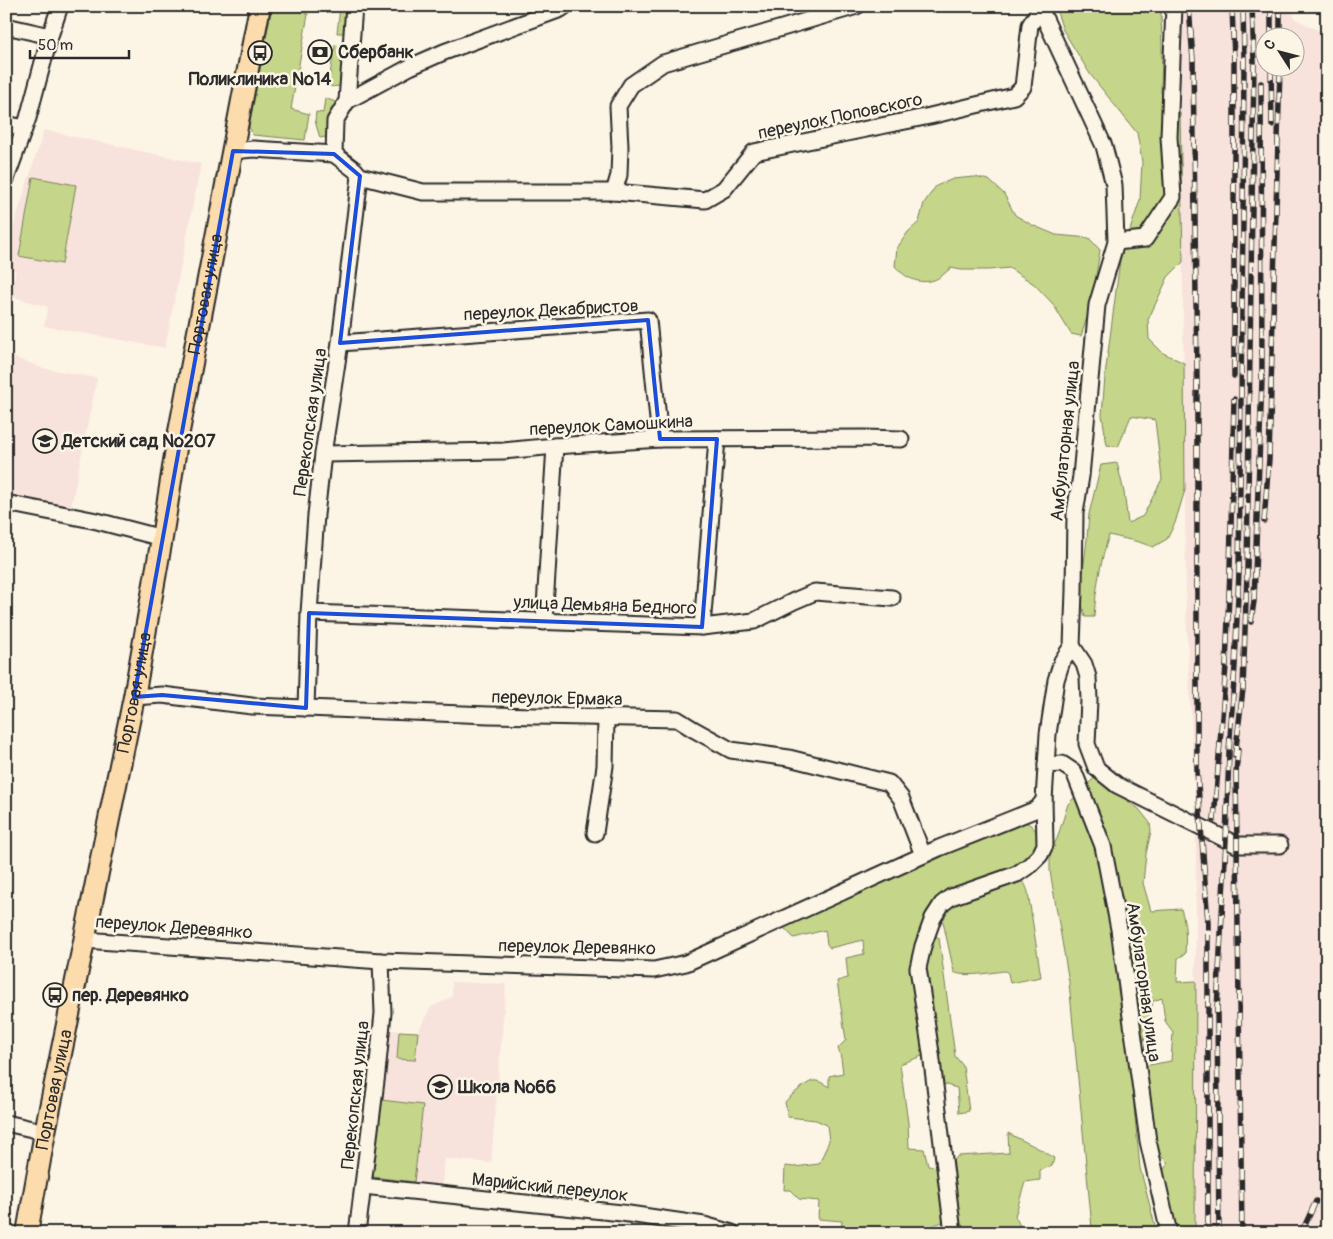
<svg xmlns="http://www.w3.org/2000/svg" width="1333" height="1239" viewBox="0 0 1333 1239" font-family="Pangolin,sans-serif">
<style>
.built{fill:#f8e2dc;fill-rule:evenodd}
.green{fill:#c5d68a;stroke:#78805a}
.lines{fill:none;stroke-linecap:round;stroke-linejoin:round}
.minor-casing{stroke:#2b2b2b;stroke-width:19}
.major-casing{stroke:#2b2b2b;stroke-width:24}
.minor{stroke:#fcf5e5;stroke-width:15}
.major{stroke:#fcdcac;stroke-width:20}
.rail-casing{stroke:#2b2b2b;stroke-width:5.5}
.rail{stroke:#fcf5e5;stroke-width:4;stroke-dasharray:11;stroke-linecap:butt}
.marked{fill:none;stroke:#1d4ed8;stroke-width:4;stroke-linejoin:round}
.labels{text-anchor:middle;stroke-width:5;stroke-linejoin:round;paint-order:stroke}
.poi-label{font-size:18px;font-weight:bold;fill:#2b2b2b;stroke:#fcf5e5;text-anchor:start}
.street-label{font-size:18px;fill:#2b2b2b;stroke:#fcf5e5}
</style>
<rect width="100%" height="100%" fill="#fcf5e5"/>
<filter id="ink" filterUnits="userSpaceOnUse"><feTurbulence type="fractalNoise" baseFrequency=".02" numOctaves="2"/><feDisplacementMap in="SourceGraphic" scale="10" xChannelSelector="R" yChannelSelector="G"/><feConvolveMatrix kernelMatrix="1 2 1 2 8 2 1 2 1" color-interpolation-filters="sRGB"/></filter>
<g filter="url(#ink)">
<g class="built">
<path d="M1177,6H1293L1294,18L1327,35V1233H1195L1196,824L1186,611L1182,206ZM1266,38H1296V68H1266Z"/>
<polygon points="44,130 201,164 165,348 44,326 48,307 10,296 16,271 6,268 6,249"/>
<polygon points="11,356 42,368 97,378 71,507 6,492 6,391 10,378 6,376 6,372"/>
<polygon points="452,982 506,984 491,1163 445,1159 442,1184 373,1177 390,1030 418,1032 430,1008 452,997"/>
</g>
<g class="green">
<polygon points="272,6 298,6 297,10 308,14 291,109 309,114 305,140 253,135 249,127"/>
<polygon points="332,6 351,6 349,26 343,33 337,33 340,8"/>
<path d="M1055,6H1159L1161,10L1162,49L1161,93L1180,113L1183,262L1168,277L1148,320L1149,339L1163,353L1184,363L1185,490L1175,523L1167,539L1153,547L1139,542L1109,535C1100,564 1096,587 1094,617H1085L1080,596L1087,539L1089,514L1101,465L1117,463L1124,492L1128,523L1143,516L1162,479L1155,420L1131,416L1118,447L1107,445L1102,415L1105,376L1120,260L1140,200L1142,162L1137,133L1090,74L1063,30Z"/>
<path d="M335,45L341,46L348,50L344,84C339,87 334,87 328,86Z"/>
<polygon points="325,98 343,105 332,136 320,138 315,121 316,112 323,113"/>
<polygon points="33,177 76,185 62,264 19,256"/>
<path d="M974,177L989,180L1004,194L1015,215L1032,225L1056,235L1089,238L1100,250L1092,302L1081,336L1071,334L1053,304L1034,284L1009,268L989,270H961L951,268C946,272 940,278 934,280C919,285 905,278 895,266L897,248L908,232L919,222L924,203L936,186L953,179Z"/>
<path d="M1095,777L1139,809L1150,823L1151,831L1146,854L1143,883L1151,911L1181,909C1186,924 1186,938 1185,954L1178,958L1177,982L1196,981L1195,1233H1169L1157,1181L1168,1163L1155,1150L1144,1066L1171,1061L1173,1032L1165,1021L1162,998L1153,1001L1138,1068L1134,1107L1140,1168L1157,1233H1090L1092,1228L1069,982L1050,871V851L1057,839L1068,804Z"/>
<path d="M1022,821C1039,826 1038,837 1036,851L1018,865L992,879L950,892L923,934L925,1055L900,1064L908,1123L909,1148L924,1149L928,1166L941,1167L948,1220L926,1228L927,1233H841L842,1221L818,1219L819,1201L799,1199L790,1190H784L785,1166L794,1167L819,1164L829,1141L827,1125L816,1120L788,1117L785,1102C789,1097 807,1082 813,1081C818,1080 824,1084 829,1087V1076L843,1073L841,1058L838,1048L846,1040L837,981L848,978L846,958L864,954L863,940L830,948L827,944L825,930L794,938L783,927L784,921Z"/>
<path d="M1016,880C1024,880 1026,885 1028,892L1041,977L1010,983L1008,973L1005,971C993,972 963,978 954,972L942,917L943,911L954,902L984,894Z"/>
<polygon points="933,936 936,936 939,938 955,1056 963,1066 969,1111 959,1113 957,1088 939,1083 923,970"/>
<polygon points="399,1031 418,1032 415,1060 397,1059"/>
<polygon points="381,1100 423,1105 414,1182 373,1177"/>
<path d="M1008,1133C1024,1142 1039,1147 1054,1158L1052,1166L1040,1170V1180L1025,1182L1015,1216L1020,1226L1029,1233H958L951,1168L953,1161L958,1156L1009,1153Z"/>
</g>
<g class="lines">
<g class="minor-casing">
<g id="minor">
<polyline points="6,26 50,36"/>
<polyline points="347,101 410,67 444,52 561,9 565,6"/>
<polyline points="6,124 24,128"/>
<polyline points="233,151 253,149 334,154"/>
<polyline points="334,154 335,121 347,101 354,6"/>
<polyline points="360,176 423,192 614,192 705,200 724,189 754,152 930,116 1014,96 1023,87 1030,25 1040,9"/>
<polyline points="6,179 28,118 50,36 60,6"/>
<polyline points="614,192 619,175 620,147 618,106 631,85 663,63 857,6"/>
<polyline points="1116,242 1145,239 1173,197 1169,137 1174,6"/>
<polyline points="340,343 648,320 660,439"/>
<polyline points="323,454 503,451 555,446 660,439 863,438 901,439"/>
<polyline points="6,503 97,521 162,538"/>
<polyline points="309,613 702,627 754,621 794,601 815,592 892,598"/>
<polyline points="544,622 555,446"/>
<polyline points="702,627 717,439"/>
<polyline points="1072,646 1084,664 1088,677 1089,700 1087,744 1096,768 1117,785 1237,845 1280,845"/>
<polyline points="134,697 162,695 252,706 306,708 489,715 677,719 693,729 731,750 789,758 889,783 901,798 923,855"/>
<polyline points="306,708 309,613 316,515 323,454 340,343 360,176 355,170 334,154"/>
<polyline points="1046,765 1062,764 1074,772 1103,846 1119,929 1148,1141 1169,1233"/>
<polyline points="595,833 605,766 606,718"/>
<polyline points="84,940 381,961 654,970 686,963 939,848 1037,809 1044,800 1048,734 1056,680 1062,661 1072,646 1074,591 1075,513 1081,476 1097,305 1116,242 1114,185 1104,146 1039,6"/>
<polyline points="6,1123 45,1132"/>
<polyline points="363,1186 622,1213 704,1225 732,1233"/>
<polyline points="357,1233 377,1073 383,1013 381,961"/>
<polyline points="953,1233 931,1053 918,968 923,946 933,918 942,904 951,897 1017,874 1030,865 1040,855 1045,845 1044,800"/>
</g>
</g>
<g class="major-casing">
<g id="major">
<path id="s1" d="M27,1233L45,1132L134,697L162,538L177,442L260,6"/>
</g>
</g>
<use href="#minor" class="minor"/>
<use href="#major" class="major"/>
<g class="rail-casing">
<g id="rail">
<polyline points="1189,6 1193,60 1197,376 1197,771 1208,923 1208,1233"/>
<polyline points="1232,6 1234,60 1234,376"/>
<polyline points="1271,6 1271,38"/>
<polyline points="1280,6 1280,38"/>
<polyline points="1271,68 1272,125"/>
<polyline points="1264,521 1269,459 1280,68"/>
<polyline points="1251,622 1254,601 1262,380 1261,83"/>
<polyline points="1238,750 1236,773 1237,845 1242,1233"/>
<polyline points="1235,756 1243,689 1247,572 1254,62 1252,6"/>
<polyline points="1214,820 1226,666 1230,570 1234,399"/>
<polyline points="1219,1233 1217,1009 1226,840 1229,752 1235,666 1239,571 1243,221 1244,60 1243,6"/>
<polyline points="1300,1233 1305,1225 1316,1201"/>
</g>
</g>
<use href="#rail" class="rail"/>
</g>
</g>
<path class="marked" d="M233,151L334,154L360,176L340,343L648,320L660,439H717L702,627L309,613L306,708L162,695L134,697Z"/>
<defs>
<g id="bank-ring" transform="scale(1.25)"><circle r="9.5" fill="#fcf5e5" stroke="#2b2b2b" stroke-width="1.5"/><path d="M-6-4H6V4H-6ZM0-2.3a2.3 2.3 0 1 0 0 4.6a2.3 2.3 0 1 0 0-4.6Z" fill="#2b2b2b"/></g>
<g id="bus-ring" transform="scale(1.25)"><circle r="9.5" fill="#fcf5e5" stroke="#2b2b2b" stroke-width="1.5"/><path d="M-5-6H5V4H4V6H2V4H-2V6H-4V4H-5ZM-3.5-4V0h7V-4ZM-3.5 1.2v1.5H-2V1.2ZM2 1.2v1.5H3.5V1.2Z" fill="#2b2b2b"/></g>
<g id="school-ring" transform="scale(1.25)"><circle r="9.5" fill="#fcf5e5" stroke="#2b2b2b" stroke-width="1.5"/><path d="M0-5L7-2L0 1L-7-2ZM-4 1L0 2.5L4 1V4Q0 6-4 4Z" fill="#2b2b2b"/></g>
</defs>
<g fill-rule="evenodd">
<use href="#bank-ring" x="320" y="52"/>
<use href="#bus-ring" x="260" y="53"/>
<use href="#school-ring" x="45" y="441"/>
<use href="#bus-ring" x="55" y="995"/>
<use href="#school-ring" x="440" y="1087"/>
</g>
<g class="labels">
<g class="poi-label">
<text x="338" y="58">Сбербанк</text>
<text x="260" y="85" text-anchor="middle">Поликлиника №14</text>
<text x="62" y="447">Детский сад №207</text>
<text x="72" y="1001">пер. Деревянко</text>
<text x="458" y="1093">Школа №66</text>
</g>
<g class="street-label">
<text transform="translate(840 116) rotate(-12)" y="6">переулок Поповского</text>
<text dy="6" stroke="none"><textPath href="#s1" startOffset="956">Портовая улица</textPath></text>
<text transform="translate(551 310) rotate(-3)" y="6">переулок Декабристов</text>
<text transform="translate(310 422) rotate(-82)" y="6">Перекопская улица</text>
<text transform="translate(611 425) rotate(-3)" y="6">переулок Самошкина</text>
<text transform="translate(1065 441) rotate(-84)" y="6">Амбулаторная улица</text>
<text transform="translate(605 605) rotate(2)" y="6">улица Демьяна Бедного</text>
<text dy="6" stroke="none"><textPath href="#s1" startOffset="551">Портовая улица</textPath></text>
<text transform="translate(557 698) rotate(1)" y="6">переулок Ермака</text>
<text transform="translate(174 927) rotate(4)" y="6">переулок Деревянко</text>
<text transform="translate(577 947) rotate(1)" y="6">переулок Деревянко</text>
<text transform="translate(1144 982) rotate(82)" y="6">Амбулаторная улица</text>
<text dy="6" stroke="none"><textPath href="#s1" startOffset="146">Портовая улица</textPath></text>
<text transform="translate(355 1095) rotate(-84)" y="6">Перекопская улица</text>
<text transform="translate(550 1187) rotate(6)" y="6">Марийский переулок</text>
</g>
</g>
<rect width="1333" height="1239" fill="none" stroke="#fcf5e5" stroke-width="25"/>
<rect x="12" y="12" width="1308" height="1214" fill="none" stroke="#2b2b2b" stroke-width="2" filter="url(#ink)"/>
<g transform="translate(1280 52) rotate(306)"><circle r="24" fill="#fcf5e5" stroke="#a8a49b"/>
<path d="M0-4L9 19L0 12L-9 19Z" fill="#2b2b2b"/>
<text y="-8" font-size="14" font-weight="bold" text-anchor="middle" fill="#2b2b2b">С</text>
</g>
<path d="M30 50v8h99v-8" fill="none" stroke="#2b2b2b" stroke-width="2.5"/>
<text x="38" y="50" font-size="15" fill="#2b2b2b" stroke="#fcf5e5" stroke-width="4" paint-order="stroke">50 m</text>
</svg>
